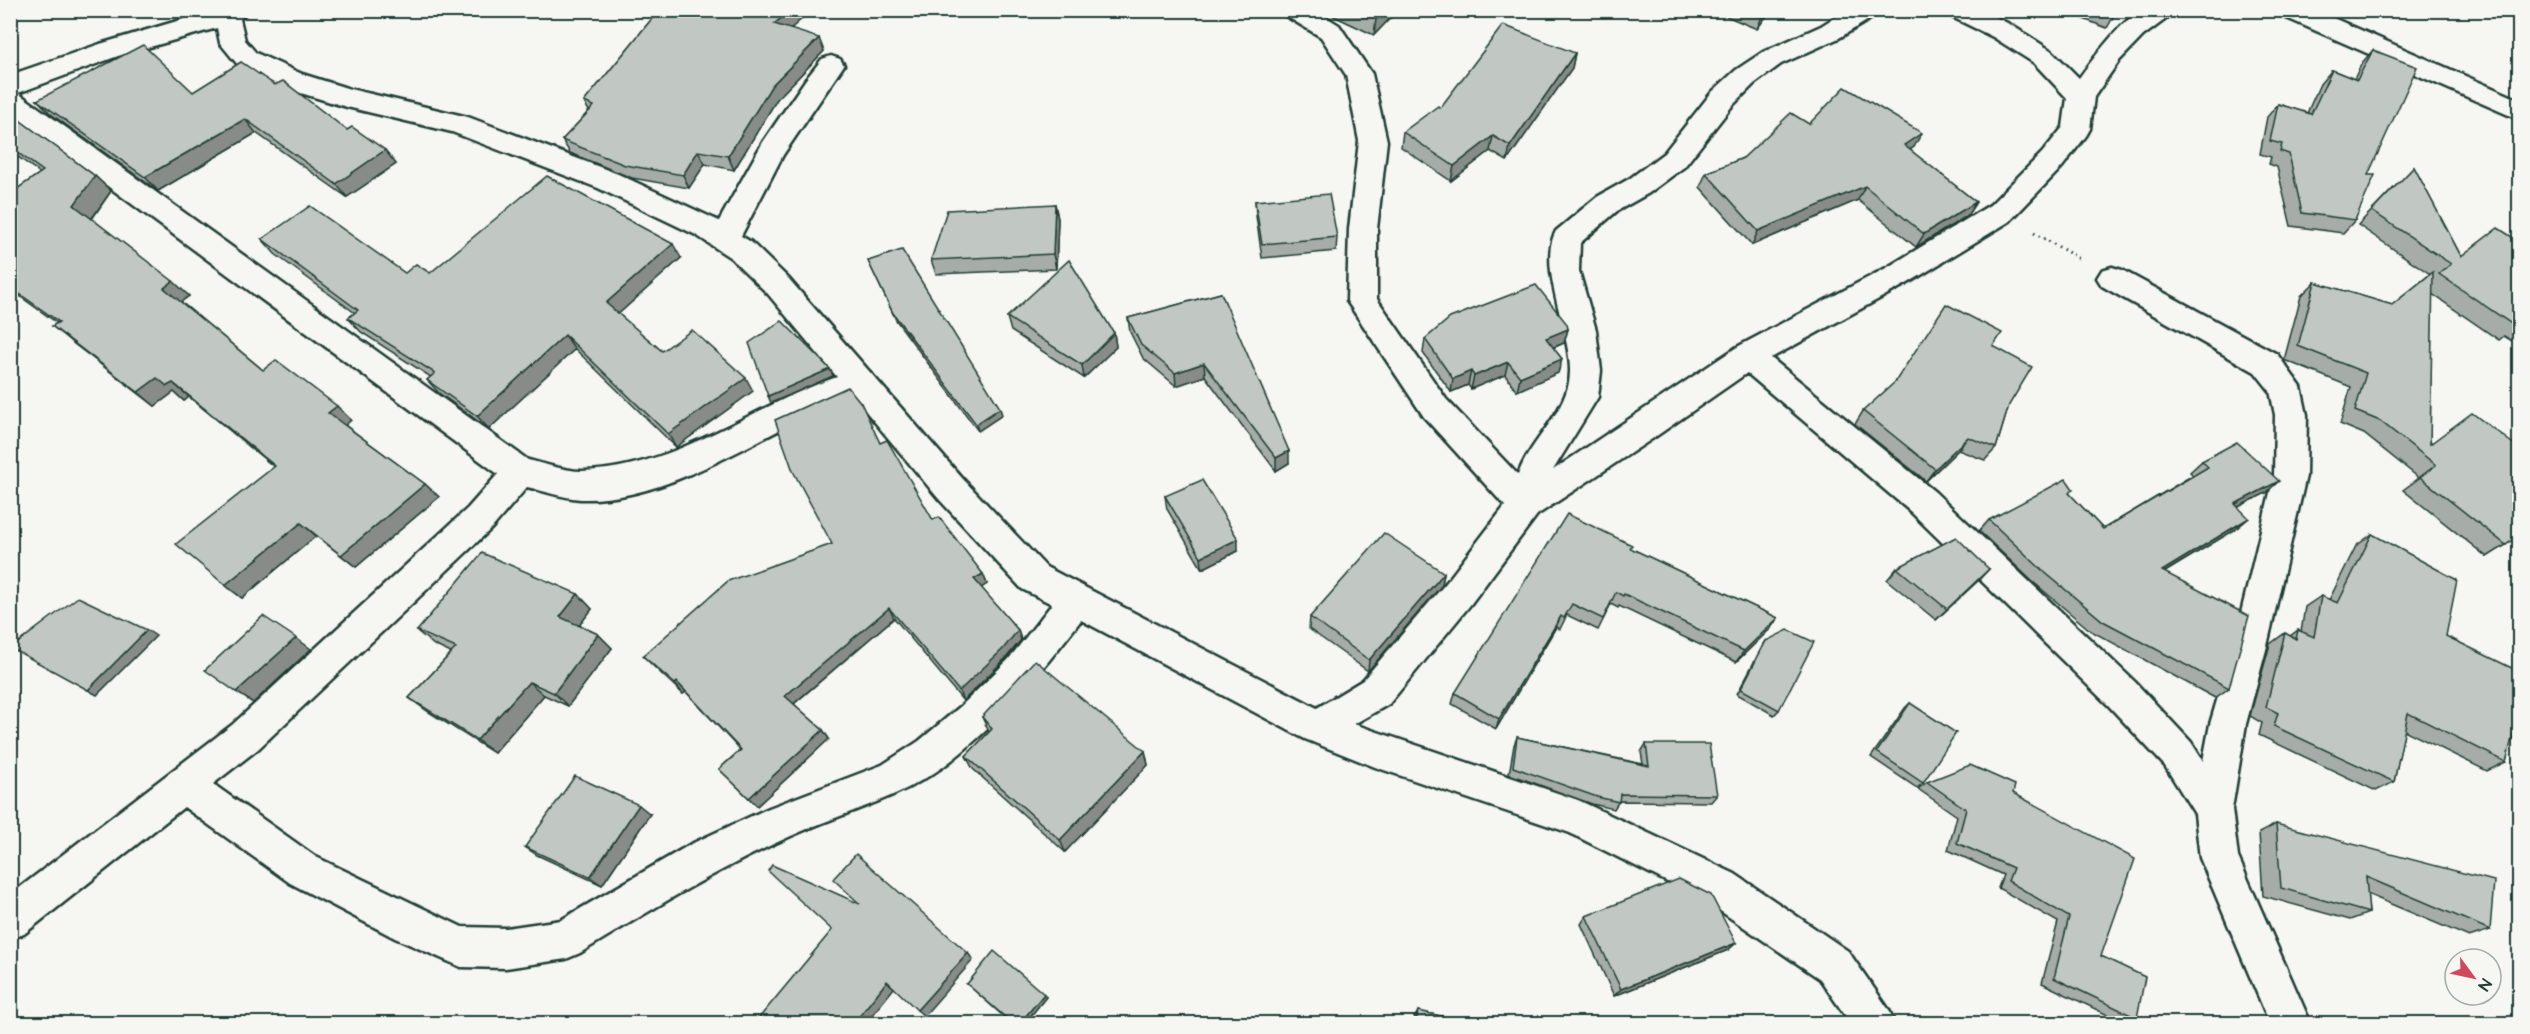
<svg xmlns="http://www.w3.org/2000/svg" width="2530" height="1034" viewBox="0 0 2530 1034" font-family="'Architects Daughter',sans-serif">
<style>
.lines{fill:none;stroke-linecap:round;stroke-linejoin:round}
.minor-casing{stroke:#1f3d34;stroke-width:5}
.path{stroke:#1f3d34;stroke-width:3;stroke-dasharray:1.5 4;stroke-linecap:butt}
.minor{fill:#f6f6f2;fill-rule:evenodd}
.wall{fill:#a6aca8;stroke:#1f3d34;stroke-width:1.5}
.shaded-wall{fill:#878c88;stroke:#1f3d34;stroke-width:1.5}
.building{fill:#c1c8c3;stroke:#1f3d34;stroke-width:1.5}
</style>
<rect width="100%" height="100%" fill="#f6f6f2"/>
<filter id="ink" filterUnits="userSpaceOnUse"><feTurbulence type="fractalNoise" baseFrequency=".0167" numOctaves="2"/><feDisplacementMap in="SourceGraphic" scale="12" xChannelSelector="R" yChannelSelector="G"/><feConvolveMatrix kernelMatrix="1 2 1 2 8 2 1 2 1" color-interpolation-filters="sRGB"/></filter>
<g filter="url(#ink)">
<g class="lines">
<g class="minor-casing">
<g id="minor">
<path d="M214,10H249L240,19L245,40L256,53L302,74L350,89L468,117L618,174L719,221L763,142L806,79L822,59L831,56L840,59L844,65L783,155L741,236L751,242L788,278L962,478L1046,567L1317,708L1363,680L1446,583L1505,506L1424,417L1347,301L1349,229L1359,141L1346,75L1321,37L1286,16L1282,10H1315L1339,25L1372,74L1387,141L1377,229V299L1446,399L1518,475C1530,439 1571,410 1570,370C1570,329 1537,265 1556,231L1597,197L1629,179L1664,153L1712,92L1736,70L1763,52L1821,26L1846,10H1879L1875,16L1839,38L1781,64L1754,84L1732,106L1684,167L1649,193L1617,211L1580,243L1579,271L1596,330L1601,371L1598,397L1553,470L1737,347L1888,267L1990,205L2042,153L2063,127L2067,98L2034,63L1993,37L1950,16L1946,10H1982L2011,25L2052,51L2079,78C2092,61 2125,14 2145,10C2154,9 2165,10 2174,10L2170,16L2143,36L2119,61L2094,97L2090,129L2086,136L2062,167L2010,221L1908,283L1771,358L1935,492L2135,682L2191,742L2203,761L2210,724L2233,646L2274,476L2275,415L2270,391L2255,372L2102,286L2097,278L2102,270L2112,267L2122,270L2277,354L2301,387L2307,415L2306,476L2267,646L2246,724L2232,809L2238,857L2311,1024H2270L2200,858L2195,814L2165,766L2109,706L1911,512L1747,373L1655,437L1537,515L1470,605L1389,704L1354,724L1578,800L1735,874L1848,951L1889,1010L1895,1024H1851L1820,979L1707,902L1570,833L1375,767L1305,739L1081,620C1040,673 998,726 944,766C897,800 844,812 791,836C717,869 649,911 580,953L566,959L506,968L461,967L395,938L290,883L184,807L24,934L10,939V895L232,725L468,508L498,474L10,114V75L100,44ZM217,28L220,43L238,65L284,88L347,107L452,132L598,188L696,235L731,258L768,294L837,377C752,406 675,469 582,471C565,471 545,464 528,460L18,93L118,56ZM854,397L938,498L1022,589L1052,604L1008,660L961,706L919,741L882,765L769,808L691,844L561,920L506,928L462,927L316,857L213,784L258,749L492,528L527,487C544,491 563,498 581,499C676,502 766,427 854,397Z"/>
<polygon points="2278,10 2315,10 2520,100 2520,120 2282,16"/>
</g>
</g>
<polyline class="path" points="2034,233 2080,259"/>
<use href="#minor" class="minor"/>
</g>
<g class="wall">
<polygon points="659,10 812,10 790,29 824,51 777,99 734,170 705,164 689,188 632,178 570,153 562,140 589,111 584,102"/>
<polygon points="1321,10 1398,10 1374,35"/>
<polygon points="1712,10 1771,10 1757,29"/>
<polygon points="2060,10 2117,10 2107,28"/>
<polygon points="2373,50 2368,175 2355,220 2343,233 2291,226 2277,167 2269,164 2271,157 2260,154 2267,117 2278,104 2307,113 2320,84 2332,70 2354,79 2362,63"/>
<polygon points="1575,53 1572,68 1507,161 1490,151 1451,181 1401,147 1403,132 1440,108"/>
<polygon points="275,85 347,130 385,150 396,164 347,197 256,133 158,191 51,114 37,100 193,92"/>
<polygon points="10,113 95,176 111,191 92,219 189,296 181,302 263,370 351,420 345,425 425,484 439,497 356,567 316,536 242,598 225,585 274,467 189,397 184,401 174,392 155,406 70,341 52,326 57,323 10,289 10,194 40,173 10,151"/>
<polygon points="1809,124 1914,147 1910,150 1976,202 1967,216 1916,247 1858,200 1752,245 1700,187 1706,173 1743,158"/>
<polygon points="2414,167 2461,256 2520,242 2520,346 2504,336 2499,340 2432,294 2430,444 2506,545 2487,557 2403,490 2419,478 2364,434 2340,424 2351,387 2284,360 2301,296 2315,282 2392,305 2430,274 2358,225"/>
<polygon points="1255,201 1337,237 1336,251 1262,258 1256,216"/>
<polygon points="1055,204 1058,219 1056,269 936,274 931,260"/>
<polygon points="262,239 405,273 430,273 681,258 618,314 662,351 753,391 676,447 575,349 489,429 439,393 427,380 431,377 361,332 348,318 355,313 275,254"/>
<polygon points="868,261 1002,415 978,431 896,320"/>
<polygon points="1221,293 1289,463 1276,471 1205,376 1176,386 1143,358 1130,332 1128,318"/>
<polygon points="1007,317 1114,333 1116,347 1084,378 1011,331"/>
<polygon points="1568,329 1564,343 1553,348 1562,359 1558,373 1517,391 1505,375 1471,389 1468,385 1451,392 1423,353 1425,339"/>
<polygon points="1993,346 2009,405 1996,448 1985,460 1958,450 1926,481 1855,424 1863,411"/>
<polygon points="880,443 933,520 983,574 987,584 981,588 1018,630 1021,640 1006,658 963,701 894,618 794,704 823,730 829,739 757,806 719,769 740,750 686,692 683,694 652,665 643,656 832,544"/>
<polygon points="2202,461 2266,493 2238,507 2236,529 2165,572 2229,688 2215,698 2091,631 2032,581 1979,531 1989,520 2069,493 2103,529 2193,475 2190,472"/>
<polygon points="1165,496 1238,551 1202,569 1167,509"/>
<polygon points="2372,534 2446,636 2506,762 2487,771 2404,730 2394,782 2376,791 2259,735 2262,723 2250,716 2270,644 2285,633 2290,636 2298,630 2301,632 2305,607 2321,596 2329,600 2356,546"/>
<polygon points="1630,548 1778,618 1770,629 1736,662 1619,606 1618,608 1611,604 1598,630 1567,615 1560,629 1556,627 1496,729 1452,704 1455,693"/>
<polygon points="1897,568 1989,569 1936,620 1887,580"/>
<polygon points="1444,573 1442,585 1368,671 1309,629 1310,617"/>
<polygon points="578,594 592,609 579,625 598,634 612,648 568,706 544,695 494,753 427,711 409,698 451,653 434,645 417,631"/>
<polygon points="1766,641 1779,710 1774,715 1737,694 1762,647"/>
<polygon points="1910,703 1923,783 1917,788 1871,757 1905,708"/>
<polygon points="982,717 1145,751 1148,765 1065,852 973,769 966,756 989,732"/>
<polygon points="1517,737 1643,764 1641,752 1646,744 1717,795 1711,802 1619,801 1614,809 1592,804 1509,774 1514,745"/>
<polygon points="1927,782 2013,793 2101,956 2137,1018 2124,1023 2042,983 2058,922 1998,888 2003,875 1948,850 1957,816 1918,789"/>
<polygon points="650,814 602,885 537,855 525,847"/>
<polygon points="2276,824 2490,930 2469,937 2367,894 2369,913 2350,920 2263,896 2259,833"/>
<polygon points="1586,916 1736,943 1728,950 1614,996 1581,924"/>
<polygon points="967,984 1044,994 1046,997 1025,1023 1011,1023"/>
<polygon points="1418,1011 1472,1023 1414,1023 1414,1019"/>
</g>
<g class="shaded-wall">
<polygon points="791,10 812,10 780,38 774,24"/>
<polygon points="1384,10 1398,10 1374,35 1376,19"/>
<polygon points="1765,10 1771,10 1757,29 1763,14"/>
<polygon points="819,38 824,51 777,99 734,170 728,156 772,85"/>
<polygon points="1575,53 1572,68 1507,161 1510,146"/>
<polygon points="245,119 256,133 158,191 145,177"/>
<polygon points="1922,133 1914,147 1896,159 1904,145"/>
<polygon points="1493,136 1490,151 1451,181 1454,166"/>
<polygon points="385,150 396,164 347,197 336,184"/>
<polygon points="698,151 705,164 689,188 683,175"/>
<polygon points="95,176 111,191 90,221 74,205"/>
<polygon points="1865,186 1858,200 1752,245 1758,231"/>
<polygon points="1976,202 1967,216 1916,247 1924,234"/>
<polygon points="1055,204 1058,219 1056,269 1053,254"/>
<polygon points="673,244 681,258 615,317 606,303"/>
<polygon points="173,281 189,296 179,303 164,288"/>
<polygon points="1568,329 1564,343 1542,352 1546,338"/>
<polygon points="1114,333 1116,347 1084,378 1082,365"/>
<polygon points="565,335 575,349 489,429 477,416"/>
<polygon points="1562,359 1558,373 1517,391 1520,377"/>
<polygon points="1508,362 1505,375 1471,389 1474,376"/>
<polygon points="1204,363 1205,376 1176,386 1175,373"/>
<polygon points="830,369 833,376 771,403 768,396"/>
<polygon points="1471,371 1468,385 1451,392 1453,379"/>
<polygon points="157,378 173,383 189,397 184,401 174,392 155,406 138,392"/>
<polygon points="746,378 753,391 676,447 668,434"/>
<polygon points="337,406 351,420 343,427 328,413"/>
<polygon points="1000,408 1002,415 978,431 976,424"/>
<polygon points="1968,437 1958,450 1926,481 1935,469"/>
<polygon points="1289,451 1289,463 1276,471 1276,458"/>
<polygon points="2279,481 2266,493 2222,515 2235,504"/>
<polygon points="425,484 439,497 356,567 341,555"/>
<polygon points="2249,518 2236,529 2150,581 2162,571"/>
<polygon points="301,523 316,536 242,598 225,585"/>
<polygon points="1238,539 1238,551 1202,569 1201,557"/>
<polygon points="1989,569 1978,581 1936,620 1947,609"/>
<polygon points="1444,573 1442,585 1368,671 1369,660"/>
<polygon points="983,574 987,584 978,590 974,579"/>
<polygon points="578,594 592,609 574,632 560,617"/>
<polygon points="889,608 894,618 792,705 785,696"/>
<polygon points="1561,616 1556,627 1496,729 1499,719"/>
<polygon points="1778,618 1770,629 1736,662 1744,651"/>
<polygon points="147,630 156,636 97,695 88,690"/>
<polygon points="1018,630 1021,640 1006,658 963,701 959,691"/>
<polygon points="598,634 612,648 568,706 554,693"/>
<polygon points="296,638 311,649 253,703 236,692"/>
<polygon points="529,682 544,695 494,753 477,740"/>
<polygon points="677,682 686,692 683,694 675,684"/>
<polygon points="823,730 829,739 757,806 749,798"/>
<polygon points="1145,751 1148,765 1065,852 1060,840"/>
<polygon points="639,805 650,814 602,885 590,877"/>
<polygon points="1736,943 1728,950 1614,996 1621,989"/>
<polygon points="968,953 973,960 924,1016 917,1010"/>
<polygon points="887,981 894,988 866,1023 854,1023"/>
<polygon points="1044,994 1046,997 1025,1023 1020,1023"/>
</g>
<g class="building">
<polygon points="659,10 791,10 774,24 819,38 772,85 728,156 698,151 683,175 625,165 562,140 594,106 584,102"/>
<polygon points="1356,10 1384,10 1376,19"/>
<polygon points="1755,10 1765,10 1763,14"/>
<polygon points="1503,25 1575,53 1510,146 1493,136 1454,166 1403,132 1438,106 1440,108"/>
<polygon points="143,45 193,92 241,62 275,85 283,81 347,130 352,127 385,150 336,184 245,119 145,177 37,100"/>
<polygon points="2373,50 2417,67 2368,175 2375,175 2355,220 2302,213 2289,154 2280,151 2282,144 2270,141 2278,104 2311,114 2332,70 2357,80"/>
<polygon points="1845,87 1922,133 1904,145 1976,202 1924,234 1865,186 1758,231 1706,173 1743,158 1791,113 1809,124"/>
<polygon points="10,113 95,176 74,205 173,281 164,288 263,370 276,360 337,406 328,413 425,484 341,555 301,523 225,585 176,544 275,466 173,383 167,386 157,378 138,392 52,326 59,322 10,287 10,194 43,171 10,147"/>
<polygon points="2414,167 2461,256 2498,228 2520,242 2520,324 2516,327 2439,274 2451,264 2372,211"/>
<polygon points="547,176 673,244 606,303 662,351 692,330 746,378 668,434 565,335 477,416 427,380 435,373 348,318 358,310 262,239 310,206 405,273 416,264 430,273"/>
<polygon points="1329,194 1337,237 1262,244 1255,201"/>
<polygon points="1055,204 1053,254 931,260 947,210"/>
<polygon points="902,250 1000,408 976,424 893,313 868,261"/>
<polygon points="1069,260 1114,333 1082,365 1007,317"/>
<polygon points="2433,272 2430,444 2472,413 2520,449 2520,534 2506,545 2420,477 2436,465 2380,421 2355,411 2366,373 2298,346 2315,282 2392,305"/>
<polygon points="1536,285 1567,324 1568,329 1546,338 1562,359 1520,377 1508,362 1474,376 1471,371 1453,379 1425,339 1450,318"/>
<polygon points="1221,293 1289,451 1276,458 1204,363 1175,373 1141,345 1128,318"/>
<polygon points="1946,304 2002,333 1993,346 2032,367 2009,405 1996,448 1968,437 1935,469 1863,411 1895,382"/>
<polygon points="782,321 830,369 768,396 749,343"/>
<polygon points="848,387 861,403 880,443 887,440 933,520 939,517 983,574 974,579 1018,630 1003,649 959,691 889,608 785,696 823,730 749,798 719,769 741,750 677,682 675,684 643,656 728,581 832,544 793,471 775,420"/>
<polygon points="2237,442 2279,481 2235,504 2249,518 2162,571 2249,616 2229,688 2103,621 2042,570 1989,520 2066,479 2073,489 2069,493 2103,529 2208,467 2202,461"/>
<polygon points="1202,480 1238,539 1201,557 1165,496"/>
<polygon points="1567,514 1632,545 1630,548 1778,618 1744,651 1624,594 1623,596 1616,592 1603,619 1572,604 1564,618 1561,616 1499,719 1455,693"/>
<polygon points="1384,533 1444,573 1369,660 1310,617"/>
<polygon points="2372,534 2457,580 2446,636 2520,672 2520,708 2506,762 2408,713 2394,782 2274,726 2278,713 2266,707 2285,633 2296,639 2298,630 2314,637 2321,596 2338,603"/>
<polygon points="1956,537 1989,569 1947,609 1897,568"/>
<polygon points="482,553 578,594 560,617 598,634 554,693 529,682 477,740 409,698 456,648 417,631"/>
<polygon points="78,597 147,630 88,690 11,648"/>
<polygon points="263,616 296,638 236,692 205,670"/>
<polygon points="1788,630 1814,642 1779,710 1741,689 1766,641"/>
<polygon points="1035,660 1145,751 1060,840 966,756 992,729 982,717"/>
<polygon points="1910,703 1956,733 1923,783 1877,752"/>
<polygon points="1517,737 1649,766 1646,744 1709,744 1717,795 1620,794 1619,802 1597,797 1513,767"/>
<polygon points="1970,765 2015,785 2013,793 2135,859 2101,956 2145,977 2137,1018 2054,978 2069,917 2008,881 2013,868 1957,843 1966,809 1927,782"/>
<polygon points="575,776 639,805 590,877 525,847"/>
<polygon points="2276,824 2494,881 2490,930 2366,877 2369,913 2281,888"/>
<polygon points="856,854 968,953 917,1010 887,981 854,1023 765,1023 759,1018 832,930 768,871 772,865 860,904 833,879"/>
<polygon points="1679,879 1711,895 1736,943 1621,989 1586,916"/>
<polygon points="994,951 1044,994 1020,1023 1012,1023 967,984"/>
<polygon points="1418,1011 1472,1023 1416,1023"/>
</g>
</g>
<rect width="2530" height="1034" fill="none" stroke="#f6f6f2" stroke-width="36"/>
<rect x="18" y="18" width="2494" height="998" fill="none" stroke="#1f3d34" stroke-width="2" filter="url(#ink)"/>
<g transform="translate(2473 977) rotate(123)"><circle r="28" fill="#f6f6f2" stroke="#a0aca6" stroke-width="1.5"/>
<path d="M0-4.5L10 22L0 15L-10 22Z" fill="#d1495b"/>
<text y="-9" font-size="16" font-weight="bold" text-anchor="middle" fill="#1f3d34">N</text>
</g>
</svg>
